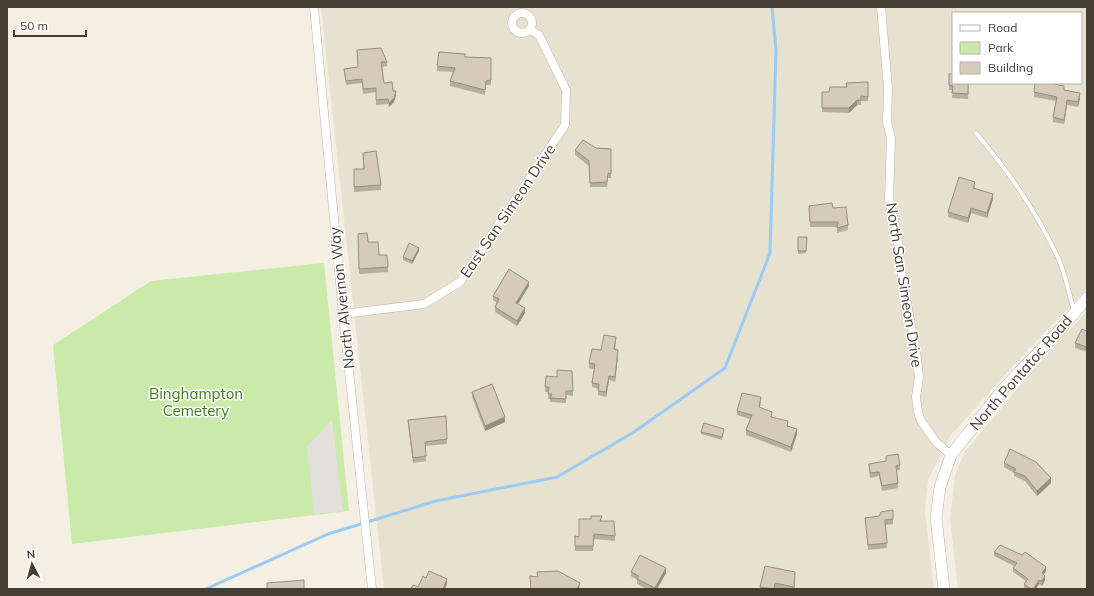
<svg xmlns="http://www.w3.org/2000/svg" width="1094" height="596" viewBox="0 0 1094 596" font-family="Mulish,sans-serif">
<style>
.residential{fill:#e7e1d0;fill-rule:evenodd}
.green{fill:#c9eaa8}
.parking{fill:#e3e0dc}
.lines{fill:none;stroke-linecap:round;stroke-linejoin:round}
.stream{stroke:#9acbf4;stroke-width:3}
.service-casing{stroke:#bfb7a5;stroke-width:5}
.minor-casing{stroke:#bfb7a5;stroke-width:9}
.tertiary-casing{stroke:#bfb7a5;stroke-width:12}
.service{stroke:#fff;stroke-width:4}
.minor{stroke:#fff;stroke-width:8}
.tertiary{stroke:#fff;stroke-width:11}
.wall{fill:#b7af9e}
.shaded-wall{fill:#958e81}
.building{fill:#d5cbb8;stroke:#958e81}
.labels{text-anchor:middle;stroke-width:3;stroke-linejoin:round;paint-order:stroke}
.street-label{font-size:15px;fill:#453f33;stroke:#fff}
.park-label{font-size:15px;fill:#3f7923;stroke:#fff}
</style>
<rect width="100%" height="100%" fill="#f3efe3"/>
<g class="residential">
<path d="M321,7H1087V289L1032,345L950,436L928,480L925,512L934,589H384ZM953,13H1081V83H953Z"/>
<polygon points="1087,311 1087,589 958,589 950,519 955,475 965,452 1039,363"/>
</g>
<polygon class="green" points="324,263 349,511 72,544 53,345 151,281"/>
<polygon class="parking" points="332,420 343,511 314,514 307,446"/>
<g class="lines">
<polyline class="stream" points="206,589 328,534 436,501 557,477 634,432 725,368 770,253 776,50 772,7"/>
<g class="service-casing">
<path id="service" d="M976,133C1009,172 1038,213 1059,260C1066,276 1069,294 1074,311"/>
</g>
<g class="minor-casing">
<g id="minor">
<polyline points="314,7 343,314 372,589"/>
<polyline points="881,7 888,88 887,122 891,138 889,199 897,233 899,259 917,359 919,377 916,397 918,412 921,421 936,442 951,455"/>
<circle cx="522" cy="23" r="10"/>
<polyline points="343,314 424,304 460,282 565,125 566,90 539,35 530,30"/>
</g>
</g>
<g class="tertiary-casing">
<polyline id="tertiary" points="944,589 936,517 940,487 951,455 1004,388 1060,330 1087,298"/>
</g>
<use href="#service" class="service"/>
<use href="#minor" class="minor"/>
<use href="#tertiary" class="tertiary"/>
</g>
<g class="wall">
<polygon points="357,50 387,62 387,66 382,67 384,83 393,91 396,95 394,102 389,107 388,104 376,105 376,92 363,94 362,83 346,85 344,69 358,67"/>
<polygon points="465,57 491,58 491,85 486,85 485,95 450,86 450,81 453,72 437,71 437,66"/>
<polygon points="949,74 969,83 968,99 952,98 953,90 949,90"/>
<polygon points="868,82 868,101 861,101 861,105 857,105 849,113 822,112 822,92 829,92 846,87 846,83"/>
<polygon points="1064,90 1080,98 1078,107 1067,105 1064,124 1053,122 1053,117 1056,101 1034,97 1034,92"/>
<polygon points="596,148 611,149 611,178 608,178 607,187 590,187 589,166 575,155 575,150"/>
<polygon points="363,153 381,185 381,190 354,192 354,169 363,169"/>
<polygon points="975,186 975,188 993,199 987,218 971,213 968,223 948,217 948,212"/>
<polygon points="809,206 833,208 848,225 848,230 837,233 837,227 810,227"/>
<polygon points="798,237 807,237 806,253 798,254"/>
<polygon points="358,239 368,242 379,255 388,267 388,272 359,274"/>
<polygon points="419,251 412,264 403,260 403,257"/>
<polygon points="529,286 518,304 525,313 517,326 495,312 495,307 497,303 493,300 493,296"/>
<polygon points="1087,331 1087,352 1075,348 1075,343"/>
<polygon points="616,342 615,349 618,355 615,382 609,380 606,397 598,395 598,389 592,387 592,383 594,369 589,368 589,363 601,350"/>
<polygon points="546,376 573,391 573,396 566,395 566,403 550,402 550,399 548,399 549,392 545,392"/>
<polygon points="472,392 505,422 485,431 472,397"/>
<polygon points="761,402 760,407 772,417 788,426 797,434 791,452 746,435 746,430 750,419 737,415 737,411"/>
<polygon points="446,416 447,444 425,446 426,461 413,463 408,425 408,420"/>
<polygon points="724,431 722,440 701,434 701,432"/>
<polygon points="886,456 900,465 900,470 896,471 898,483 898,488 882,491 879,476 870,478 869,469 869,464 886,461"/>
<polygon points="1004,463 1051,483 1037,496 1025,481 1014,476 1014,473 1004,467"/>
<polygon points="893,510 893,524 885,525 887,548 868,550 865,518 879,516"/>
<polygon points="602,520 601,521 615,536 615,541 594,539 593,551 575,551 575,536 579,537"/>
<polygon points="994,552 1046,571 1044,574 1045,580 1042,586 1039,584 1036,589 1025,589 1024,588 1024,584 1026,581 1013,572 1013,568 1014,566 994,556"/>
<polygon points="631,572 666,573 657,589 647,589 637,584 637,580 631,576"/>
<polygon points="795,576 795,589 782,589 775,588 775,589 760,589 760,587"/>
</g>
<g class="shaded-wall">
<polygon points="396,91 396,95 394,102 389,107 389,103"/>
<polygon points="1080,93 1080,98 1078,107 1078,102"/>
<polygon points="857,100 857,105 849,113 849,108"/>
<polygon points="1067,100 1067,105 1064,124 1064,120"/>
<polygon points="993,194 993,199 987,218 987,213"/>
<polygon points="971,208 971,213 968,223 968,218"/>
<polygon points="419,248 419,251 412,264 412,261"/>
<polygon points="529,282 529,286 516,307 516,303"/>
<polygon points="525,308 525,313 517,326 517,321"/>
<polygon points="618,350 618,355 615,382 615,377"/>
<polygon points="609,376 609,380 606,397 606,392"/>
<polygon points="505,417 505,422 485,431 485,426"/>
<polygon points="797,429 797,434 791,452 791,447"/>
<polygon points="1051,478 1051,483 1037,496 1037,491"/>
<polygon points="1046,567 1046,571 1042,577 1042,573"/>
<polygon points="666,568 666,573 657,589 655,589"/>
<polygon points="1045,576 1045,580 1042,586 1042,581"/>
<polygon points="447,579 447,584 445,589 443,589"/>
<polygon points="1039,580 1039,584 1036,589 1033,589"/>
<polygon points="580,583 579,589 577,589"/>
</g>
<g class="building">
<polygon points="381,48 387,62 381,62 384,83 392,82 393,91 396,91 394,98 389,103 388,99 376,100 376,88 363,89 362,79 346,81 344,69 358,67 357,50"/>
<polygon points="439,52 465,54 465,57 491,58 491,80 486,81 485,90 450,81 455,68 437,66"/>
<polygon points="949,74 953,74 953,83 968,83 968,94 952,93 953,86 949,85"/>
<polygon points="868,82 868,97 861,96 861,100 857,100 849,108 822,108 822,92 829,92 830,87 847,87 846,83"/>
<polygon points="1035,83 1049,83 1064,86 1064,90 1080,93 1078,102 1067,100 1064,120 1053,117 1057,97 1034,92"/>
<polygon points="583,140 596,148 611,149 611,174 608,173 607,182 590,183 589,161 575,150"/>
<polygon points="376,151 381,185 354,187 354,169 364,169 363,153"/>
<polygon points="959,177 975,182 973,188 993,194 987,213 971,208 968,218 948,212"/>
<polygon points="832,203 833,208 846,207 848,225 837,228 838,222 810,222 809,206"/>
<polygon points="367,233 368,242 378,242 379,255 387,255 388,267 359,269 358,234"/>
<polygon points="798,237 807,237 806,251 798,251"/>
<polygon points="409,243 419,248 412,261 403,257"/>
<polygon points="509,269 529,282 516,303 525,308 517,321 495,307 499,299 493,296"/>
<polygon points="1082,329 1087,331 1087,347 1075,343"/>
<polygon points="604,335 616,337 614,349 618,350 615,377 609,376 606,392 598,391 599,384 592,383 595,364 589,363 592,349 601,350"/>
<polygon points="557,370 572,371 573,391 566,391 566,399 550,398 552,394 548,394 549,387 545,387 546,376 557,377"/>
<polygon points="492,384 505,417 485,426 472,392"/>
<polygon points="742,393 761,397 759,407 772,412 771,417 788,421 787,426 797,429 791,447 746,430 752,415 737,411"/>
<polygon points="446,416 447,439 425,442 426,456 413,458 408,420"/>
<polygon points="704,423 724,429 722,437 701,432"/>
<polygon points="1010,449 1036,462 1051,478 1037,491 1025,476 1014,472 1016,469 1004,463"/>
<polygon points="898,454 900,465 896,466 898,483 882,486 879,472 870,473 869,464 886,461 886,456"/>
<polygon points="893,510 893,519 885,520 887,543 868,545 865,518 879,516 881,512"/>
<polygon points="591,516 602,516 600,521 614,521 615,536 594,534 593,546 575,546 575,536 579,537 579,519 591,519"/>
<polygon points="1000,545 1022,555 1025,552 1046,567 1042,573 1045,576 1042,581 1039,580 1033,589 1031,589 1024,584 1028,579 1013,568 1017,563 994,552"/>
<polygon points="640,555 666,568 655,588 637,579 639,576 631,572"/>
<polygon points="765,566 795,572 794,587 775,583 774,589 760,587"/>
<polygon points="429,571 447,579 443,589 444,589 411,589 413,585 418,587 423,576 426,578"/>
<polygon points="558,571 580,583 577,589 531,589 530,576 538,577 537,572"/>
<polygon points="304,580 304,589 267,589 267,583"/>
</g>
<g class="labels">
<g class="street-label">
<text transform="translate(508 211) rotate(-56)" y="5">East San Simeon Drive</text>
<text transform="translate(904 285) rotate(81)" y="5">North San Simeon Drive</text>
<text transform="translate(342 298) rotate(-96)" y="5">North Alvernon Way</text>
<text transform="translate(1021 373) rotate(-49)" y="5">North Pontatoc Road</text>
</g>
<g class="park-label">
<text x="196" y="399">Binghampton<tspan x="196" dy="17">Cemetery</tspan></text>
</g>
</g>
<rect width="1094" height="596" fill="none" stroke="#453f33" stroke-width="16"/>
<rect x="952" y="12" width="130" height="72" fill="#ffffff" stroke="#b5b2ad"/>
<rect x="960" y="25" width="20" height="6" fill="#ffffff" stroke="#b5b2ad"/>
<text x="988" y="32" font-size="12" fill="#453f33">Road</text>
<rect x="960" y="42" width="20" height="12" fill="#c9eaa8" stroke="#b5b2ad"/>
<text x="988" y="52" font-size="12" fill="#453f33">Park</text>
<rect x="960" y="62" width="20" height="12" fill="#d5cbb8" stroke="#b5b2ad"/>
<text x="988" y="72" font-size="12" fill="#453f33">Building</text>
<g transform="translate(32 564) rotate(354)" stroke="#ffffff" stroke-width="3" paint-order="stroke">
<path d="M0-3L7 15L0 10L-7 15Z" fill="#453f33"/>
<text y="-6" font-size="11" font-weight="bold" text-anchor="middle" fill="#453f33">N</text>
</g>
<path d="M14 30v6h72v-6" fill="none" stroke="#453f33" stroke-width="2"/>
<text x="20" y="30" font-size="12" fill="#453f33" stroke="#ffffff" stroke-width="3" paint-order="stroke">50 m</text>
</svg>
